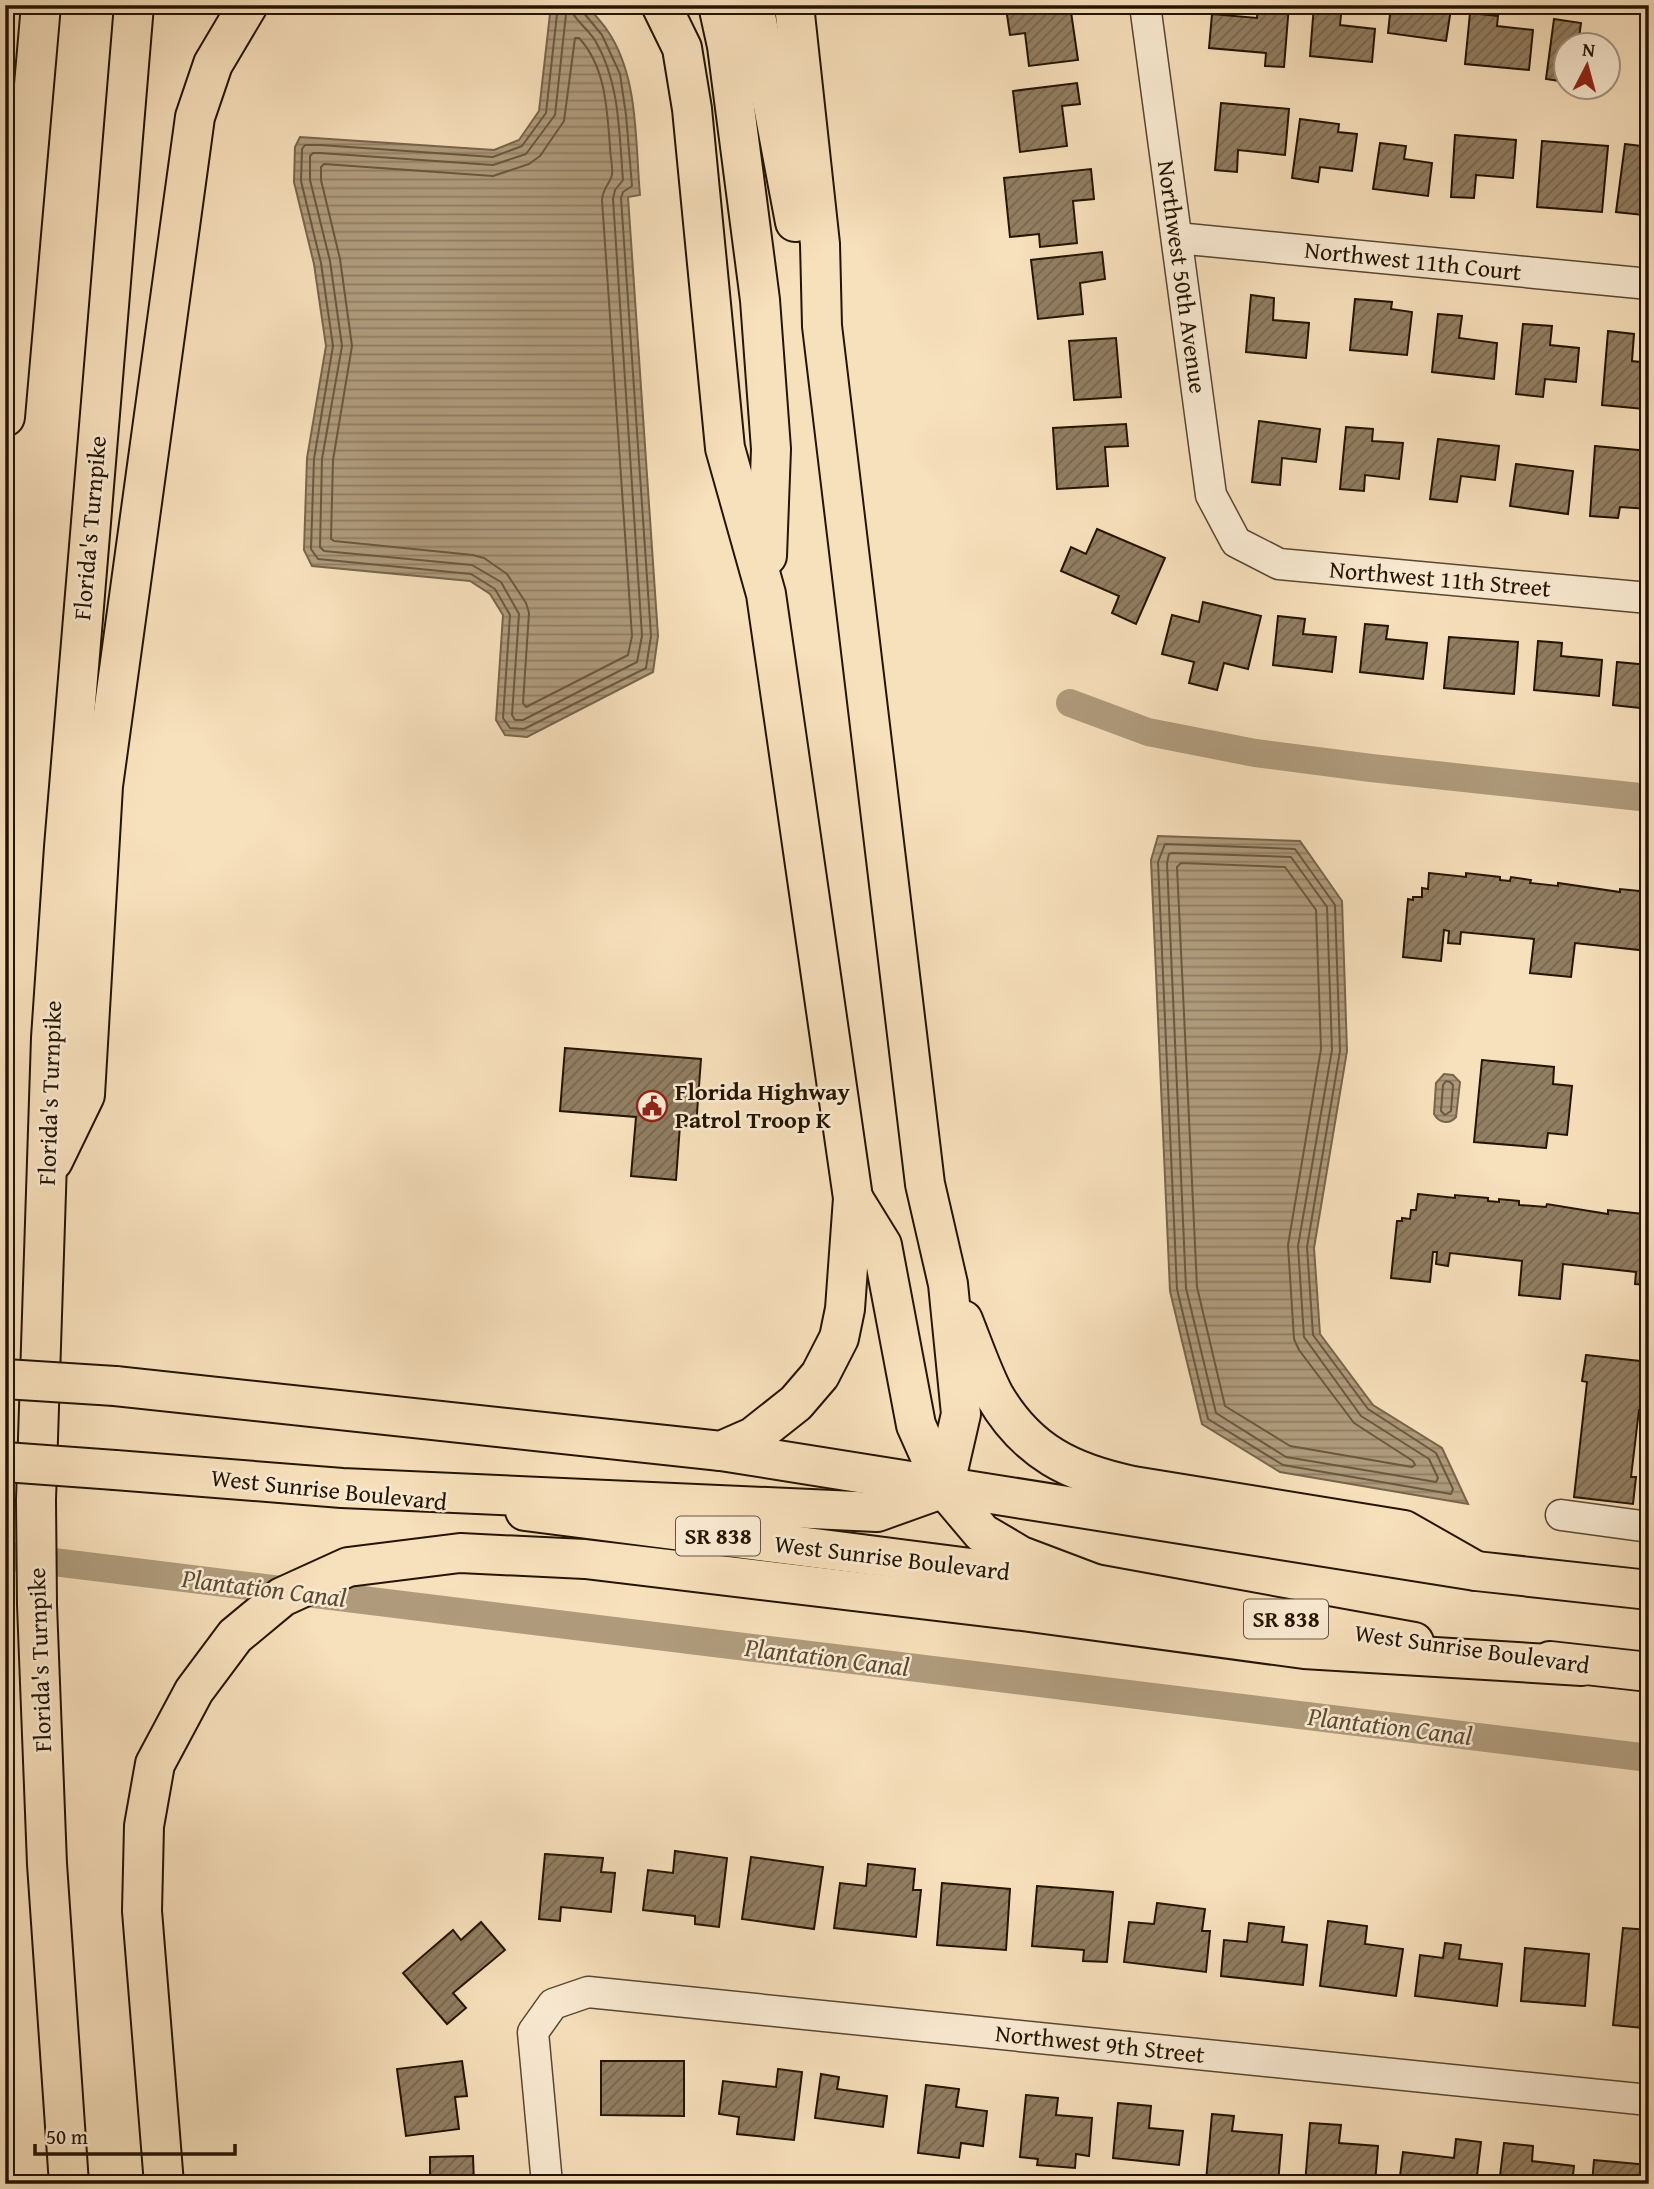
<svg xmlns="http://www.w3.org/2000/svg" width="1654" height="2189" viewBox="0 0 1654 2189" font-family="'Gentium Book Plus',serif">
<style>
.water{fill:url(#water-rules);stroke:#77654a;stroke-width:2}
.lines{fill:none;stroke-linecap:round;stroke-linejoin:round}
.shore{stroke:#6a583e;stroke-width:2}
.canal{stroke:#af9b7c;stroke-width:28}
.building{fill:url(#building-hatch);stroke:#241400;stroke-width:2}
.minor-casing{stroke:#59472f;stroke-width:33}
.major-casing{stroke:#241400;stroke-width:42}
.highway-casing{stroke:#241400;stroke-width:42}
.minor{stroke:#faebd3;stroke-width:30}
.major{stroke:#f7e0bc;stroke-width:38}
.highway{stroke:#f7e0bc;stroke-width:38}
.highway-bridge-casing{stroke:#241400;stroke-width:42;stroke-linecap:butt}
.highway-bridge{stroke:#f7e0bc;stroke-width:38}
.labels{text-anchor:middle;stroke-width:5;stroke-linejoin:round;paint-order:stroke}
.shield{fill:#faebd3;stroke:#64543f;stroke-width:2}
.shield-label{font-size:23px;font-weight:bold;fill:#241400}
.street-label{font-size:24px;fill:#241400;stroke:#faebd3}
.poi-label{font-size:24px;font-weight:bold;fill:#241400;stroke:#faebd3;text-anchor:start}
.water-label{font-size:26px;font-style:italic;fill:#5c4a32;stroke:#faebd3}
</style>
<defs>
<pattern id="water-rules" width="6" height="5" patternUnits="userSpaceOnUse" patternTransform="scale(1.75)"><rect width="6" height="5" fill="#af9b7c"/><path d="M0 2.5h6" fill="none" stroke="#8e7d63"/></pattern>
<pattern id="building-hatch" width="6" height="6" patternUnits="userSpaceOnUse" patternTransform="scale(1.75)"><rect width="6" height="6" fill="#927e62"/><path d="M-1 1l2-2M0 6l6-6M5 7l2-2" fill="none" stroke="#77664e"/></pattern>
</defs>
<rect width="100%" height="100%" fill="#f7e0bc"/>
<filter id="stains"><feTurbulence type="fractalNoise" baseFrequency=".00286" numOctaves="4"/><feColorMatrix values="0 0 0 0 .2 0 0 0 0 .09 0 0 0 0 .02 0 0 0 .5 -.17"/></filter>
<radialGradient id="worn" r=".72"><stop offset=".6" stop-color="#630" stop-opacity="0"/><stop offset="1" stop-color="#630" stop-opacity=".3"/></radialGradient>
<g class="water">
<path d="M551,5H586C593,13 601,21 607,30C639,76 635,141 640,195L628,197L658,636L653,672L527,737L505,735L496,720L503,615L490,594L470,581L312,566L304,550L307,458L326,346L314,264L294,182L295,147L300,137L494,150L519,140L539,111Z"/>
<polygon points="1158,836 1300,841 1342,901 1347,1051 1314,1248 1320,1334 1373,1405 1442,1448 1468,1504 1280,1472 1202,1424 1170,1291 1151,860"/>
<path d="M1444,1074L1453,1075L1460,1082L1456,1117C1449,1125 1439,1123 1434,1114L1436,1083Z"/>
</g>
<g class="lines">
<g class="shore">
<polyline points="558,5 546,113 522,146 493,157 320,145 305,145 302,149 301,181 321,263 333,346 314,459 311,549 318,559 471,574 495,589 510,615 503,718 510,728 524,729 646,668 651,636 621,198 623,192 632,186 626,115 620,74 602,35 583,12 581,5"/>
<path d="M569,11L572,12C578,23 590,31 596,42C620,84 619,133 623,180L615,190L613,199L642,636L637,662L523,720H515L512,715L519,614L501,582L472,565L324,551L320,547L322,459L342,346L330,261L310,180V156L313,153H320L493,165L526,154L555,115L566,14Z"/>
<path d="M575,38H579C606,67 607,110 610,147C610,155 613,167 612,175C610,184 603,187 602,200L632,636L628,655L526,707L523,703L529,613L526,603L507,574L484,558L473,555L334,541L331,539L333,460L352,346L340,259L321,180V167L324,164L493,176L529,164L540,156L564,121Z"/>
<polygon points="1165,844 1295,849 1335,905 1340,1051 1307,1247 1313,1335 1368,1409 1436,1453 1453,1489 1451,1494 1283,1465 1208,1419 1177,1289 1158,862"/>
<polygon points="1172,853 1291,857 1327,907 1332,1050 1298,1246 1304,1337 1361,1416 1429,1459 1438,1478 1436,1482 1286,1457 1216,1413 1186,1288 1167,863 1169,854"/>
<polygon points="1181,863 1285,867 1316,910 1321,1049 1288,1245 1294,1339 1299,1350 1354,1423 1413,1461 1415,1465 1412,1467 1290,1446 1225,1406 1197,1287 1177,867"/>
<polygon points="1446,1081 1450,1082 1453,1085 1451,1111 1445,1115 1441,1111 1443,1085"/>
</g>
<g class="canal">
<polyline points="1070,703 1148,732 1255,753 1371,768 1649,798"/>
<polyline points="5,1556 1649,1758"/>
</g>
</g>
<g class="building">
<polygon points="1024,5 1070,5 1078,60 1029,66 1025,33 1010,35 1006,8"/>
<polygon points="1258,5 1289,5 1284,67 1265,66 1266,53 1209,48 1212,14 1257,18"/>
<polygon points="1314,5 1342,5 1340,25 1375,29 1372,62 1310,56"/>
<polygon points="1391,5 1425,5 1451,9 1446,41 1388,33"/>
<polygon points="1470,13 1498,16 1497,26 1533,30 1529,70 1465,64"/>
<polygon points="1554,19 1581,23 1578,46 1566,46 1566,82 1546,79"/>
<polygon points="1644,28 1649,28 1649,75 1641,74"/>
<polygon points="1077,83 1080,104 1062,106 1067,146 1020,152 1013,91"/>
<polygon points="1221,103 1289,109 1285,155 1238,150 1237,172 1215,170"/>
<polygon points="1300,119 1339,124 1338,132 1357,134 1352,171 1320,167 1318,182 1292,178"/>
<polygon points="1455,135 1516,140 1513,178 1476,175 1474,198 1451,197"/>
<polygon points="1542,141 1608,146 1602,212 1537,207"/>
<polygon points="1380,143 1406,146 1404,159 1432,163 1428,196 1373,189"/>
<polygon points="1625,144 1649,147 1649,194 1646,193 1643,215 1616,212"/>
<polygon points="1091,169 1094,199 1073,201 1077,243 1040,247 1039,234 1010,237 1004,178"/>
<polygon points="1102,252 1105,279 1080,283 1083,314 1038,319 1031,260"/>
<polygon points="1251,295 1274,298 1273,320 1309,323 1306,358 1246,352"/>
<polygon points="1355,299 1392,302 1391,309 1412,312 1407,355 1350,350"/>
<polygon points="1438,314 1462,316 1459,338 1497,343 1494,379 1432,372"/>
<polygon points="1523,324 1552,326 1550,345 1579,348 1576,382 1545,379 1543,397 1516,394"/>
<polygon points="1608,331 1634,334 1632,361 1649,363 1649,398 1644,397 1644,409 1602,405"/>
<polygon points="1116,338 1121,397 1074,400 1069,341"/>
<polygon points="1259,421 1320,429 1316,462 1282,458 1280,485 1252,482"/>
<polygon points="1126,424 1128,446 1105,447 1108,486 1057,489 1053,428"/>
<polygon points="1346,427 1373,429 1372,441 1403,443 1399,479 1365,475 1364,491 1340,489"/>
<polygon points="1438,439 1499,446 1495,480 1461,476 1457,502 1430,499"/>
<polygon points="1595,446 1649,451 1649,509 1620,507 1618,518 1590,516"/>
<polygon points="1516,464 1573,471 1568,514 1510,506"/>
<polygon points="1097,529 1165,558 1136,624 1112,613 1119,596 1061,571 1071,547 1086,554"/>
<polygon points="1203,602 1261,616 1248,669 1224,663 1217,690 1189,683 1194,662 1162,654 1172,615 1199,622"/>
<polygon points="1278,616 1305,619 1303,634 1336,637 1332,672 1273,665"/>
<polygon points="1365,624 1388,626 1386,639 1427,643 1423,679 1360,672"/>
<polygon points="1449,637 1518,642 1514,694 1444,688"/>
<polygon points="1538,641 1562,643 1561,656 1602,660 1599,696 1534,690"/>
<polygon points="1617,662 1649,665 1649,709 1613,705"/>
<polygon points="1429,873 1466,877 1466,873 1500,877 1500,880 1510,881 1511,877 1531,880 1530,883 1558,886 1558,883 1620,892 1620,889 1649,892 1649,963 1646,963 1648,951 1575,943 1571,977 1530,973 1534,939 1461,932 1460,944 1448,943 1449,931 1444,930 1441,961 1403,957 1408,899 1413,900 1413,897 1422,897 1422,888 1428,889"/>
<polygon points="565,1048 701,1059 696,1127 680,1125 676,1180 631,1176 636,1117 560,1111"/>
<polygon points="1482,1060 1554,1067 1553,1084 1572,1086 1567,1135 1548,1133 1546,1148 1474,1142"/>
<polygon points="1418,1194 1455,1198 1455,1195 1488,1198 1488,1201 1499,1202 1499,1199 1519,1201 1519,1205 1546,1207 1547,1204 1608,1214 1608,1210 1643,1214 1643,1217 1649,1217 1647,1285 1635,1284 1636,1272 1563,1264 1560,1299 1519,1295 1522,1261 1450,1253 1448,1266 1436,1264 1437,1252 1433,1252 1430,1282 1391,1278 1397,1221 1402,1221 1402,1218 1410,1219 1411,1210 1416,1210"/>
<polygon points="1586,1355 1649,1362 1649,1411 1639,1410 1631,1477 1636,1477 1633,1504 1574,1497 1587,1382 1582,1381"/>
<polygon points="675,1851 727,1858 719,1927 695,1924 695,1916 643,1910 648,1870 673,1873"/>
<polygon points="545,1854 603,1858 601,1872 615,1873 611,1912 561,1907 560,1921 539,1919"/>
<polygon points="751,1857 823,1867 814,1929 742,1919"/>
<polygon points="868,1864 915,1869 913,1890 921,1890 916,1937 834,1928 840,1883 866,1886"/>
<polygon points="942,1883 1010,1889 1006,1950 937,1945"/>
<polygon points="1037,1886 1113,1892 1107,1962 1083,1961 1084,1950 1032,1946"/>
<polygon points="1157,1903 1205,1909 1202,1931 1210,1931 1206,1972 1124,1962 1129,1922 1154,1924"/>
<polygon points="1328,1921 1367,1926 1365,1944 1403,1949 1396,1996 1320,1986"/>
<polygon points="481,1922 505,1950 453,1993 466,2008 447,2024 403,1973 453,1930 461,1940"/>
<polygon points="1249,1923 1284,1927 1282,1942 1307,1945 1303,1985 1221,1976 1224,1940 1247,1942"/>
<polygon points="1623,1928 1649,1930 1649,2011 1645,2011 1643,2028 1613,2025"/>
<polygon points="1445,1943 1461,1945 1459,1959 1502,1964 1497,2006 1415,1996 1420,1955 1443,1958"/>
<polygon points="1525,1948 1589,1954 1585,2006 1521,2001"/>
<polygon points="462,2061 467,2096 455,2097 459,2129 406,2136 397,2069"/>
<polygon points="601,2061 684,2061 684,2116 601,2115"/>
<polygon points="778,2069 802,2072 794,2140 737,2134 739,2117 719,2114 723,2081 776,2087"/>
<polygon points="821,2074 839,2077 837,2089 887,2096 883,2127 815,2118"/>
<polygon points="926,2085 959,2089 956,2107 987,2111 983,2146 961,2143 959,2158 918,2153"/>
<polygon points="1026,2095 1058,2098 1056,2115 1092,2118 1089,2156 1076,2154 1075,2168 1037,2165 1038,2159 1020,2157"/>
<polygon points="1118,2103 1151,2106 1149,2128 1183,2131 1179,2165 1113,2158"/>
<polygon points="1212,2114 1234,2116 1232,2131 1282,2135 1278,2184 1206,2181"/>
<polygon points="1310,2123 1341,2125 1339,2143 1378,2146 1375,2184 1305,2184"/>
<polygon points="1456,2139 1481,2142 1476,2184 1399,2184 1403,2152 1454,2158"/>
<polygon points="1504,2143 1533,2146 1532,2161 1574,2166 1572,2184 1499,2184"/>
<polygon points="473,2156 474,2184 430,2184 430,2157"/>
<polygon points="1594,2160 1649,2165 1649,2184 1592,2184"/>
</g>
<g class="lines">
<g class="minor-casing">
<g id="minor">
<polyline points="1145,5 1211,495 1236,542 1279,564 1649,598"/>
<polyline points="1177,238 1649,284"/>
<polyline points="1561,1515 1649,1527"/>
<polyline points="547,2184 533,2032 553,2004 588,1992 1649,2100"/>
</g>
</g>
<g class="major-casing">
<g id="major">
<polyline points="721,1451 1476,1571 1649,1590"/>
<polyline points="525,1511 1095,1584 1414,1642"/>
<polyline points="1550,1661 1649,1672"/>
</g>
</g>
<g class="highway-casing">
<g id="highway">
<polyline points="718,5 727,46 760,300 771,449 767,556"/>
<polyline points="754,5 795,222"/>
<polyline points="794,5 820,244 822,326 925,1184 948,1284 961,1414 944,1488"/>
<polyline points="5,417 41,5"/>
<polyline points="53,1161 85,1095 103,786 195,117 213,64 248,5"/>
<polyline points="853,1198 882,1245 916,1425 944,1488 982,1533 1021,1556 1095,1584"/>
<path d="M963,1320C973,1345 982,1372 994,1395C1027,1452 1071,1473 1133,1486L1404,1530L1476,1571"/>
<polyline points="115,1386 721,1451 753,1437 796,1403 820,1375 839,1338 845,1309 853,1198 766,594 725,448 692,109 682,48 661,5"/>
<polyline points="115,1470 342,1488 877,1512 944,1488"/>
<polyline points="69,2184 47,1864 37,1605 36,1500 51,1038 64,847 134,5"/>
<polyline points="164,2184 142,1911 144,1826 155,1764 194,1691 235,1636 282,1597 348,1567 460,1553 585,1559 1022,1611 1304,1649 1582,1666"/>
</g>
</g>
<use href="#minor" class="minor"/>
<use href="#major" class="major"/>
<use href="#highway" class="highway"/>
<g class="highway-bridge-casing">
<g id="highway-bridge">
<polyline points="5,1379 115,1386"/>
<polyline points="5,1462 115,1470"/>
</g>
</g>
<use href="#highway-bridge" class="highway-bridge"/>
</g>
<defs>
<g id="civic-ring" transform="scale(1.575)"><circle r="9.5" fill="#faebd3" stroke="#8f2418" stroke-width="1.5"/><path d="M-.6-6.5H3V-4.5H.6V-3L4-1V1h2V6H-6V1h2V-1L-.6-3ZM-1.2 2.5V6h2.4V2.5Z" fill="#8f2418"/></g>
</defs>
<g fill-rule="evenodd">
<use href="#civic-ring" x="652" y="1106"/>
</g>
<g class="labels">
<g class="shield">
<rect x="676" y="1516.5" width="84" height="39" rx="5"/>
<rect x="1244" y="1599.5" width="84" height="39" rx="5"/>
</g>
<g class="shield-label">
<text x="718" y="1544">SR 838</text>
<text x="1286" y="1627">SR 838</text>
</g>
<g class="street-label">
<text transform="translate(1413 261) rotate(6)" y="8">Northwest 11th Court</text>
<text transform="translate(1182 277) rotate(82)" y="8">Northwest 50th Avenue</text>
<text transform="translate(90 528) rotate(-85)" y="8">Florida's Turnpike</text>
<text transform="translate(1440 579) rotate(5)" y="8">Northwest 11th Street</text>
<text transform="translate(50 1093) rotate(-88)" y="8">Florida's Turnpike</text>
<text transform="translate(329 1490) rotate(6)" y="8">West Sunrise Boulevard</text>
<text transform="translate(892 1558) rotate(7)" y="8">West Sunrise Boulevard</text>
<text transform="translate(1472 1649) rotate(8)" y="8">West Sunrise Boulevard</text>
<text transform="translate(40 1660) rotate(-92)" y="8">Florida's Turnpike</text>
<text transform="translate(1100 2044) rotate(6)" y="8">Northwest 9th Street</text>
</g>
<g class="poi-label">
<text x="675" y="1100">Florida Highway<tspan x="675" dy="28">Patrol Troop K</tspan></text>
</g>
<g class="water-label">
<text transform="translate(264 1588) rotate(7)" y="9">Plantation Canal</text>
<text transform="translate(827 1657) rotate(7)" y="9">Plantation Canal</text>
<text transform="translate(1390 1726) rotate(7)" y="9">Plantation Canal</text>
</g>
</g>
<rect width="1654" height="2189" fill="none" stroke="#f7e0bc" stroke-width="28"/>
<rect x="7" y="7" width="1640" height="2175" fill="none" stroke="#241400" stroke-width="3.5"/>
<rect x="14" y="14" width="1626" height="2161" fill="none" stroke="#241400" stroke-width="2"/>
<g transform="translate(1587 66) rotate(6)"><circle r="33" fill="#faebd3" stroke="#a4957f" stroke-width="2"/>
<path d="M0-5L12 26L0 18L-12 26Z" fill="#8f2418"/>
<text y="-10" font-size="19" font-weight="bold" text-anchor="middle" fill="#241400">N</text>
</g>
<path d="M35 2144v10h200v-10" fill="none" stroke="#241400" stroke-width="3.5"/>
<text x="46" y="2144" font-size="21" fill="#241400" stroke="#faebd3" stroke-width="5" paint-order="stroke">50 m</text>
<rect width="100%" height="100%" filter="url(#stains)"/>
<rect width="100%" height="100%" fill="url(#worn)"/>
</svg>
